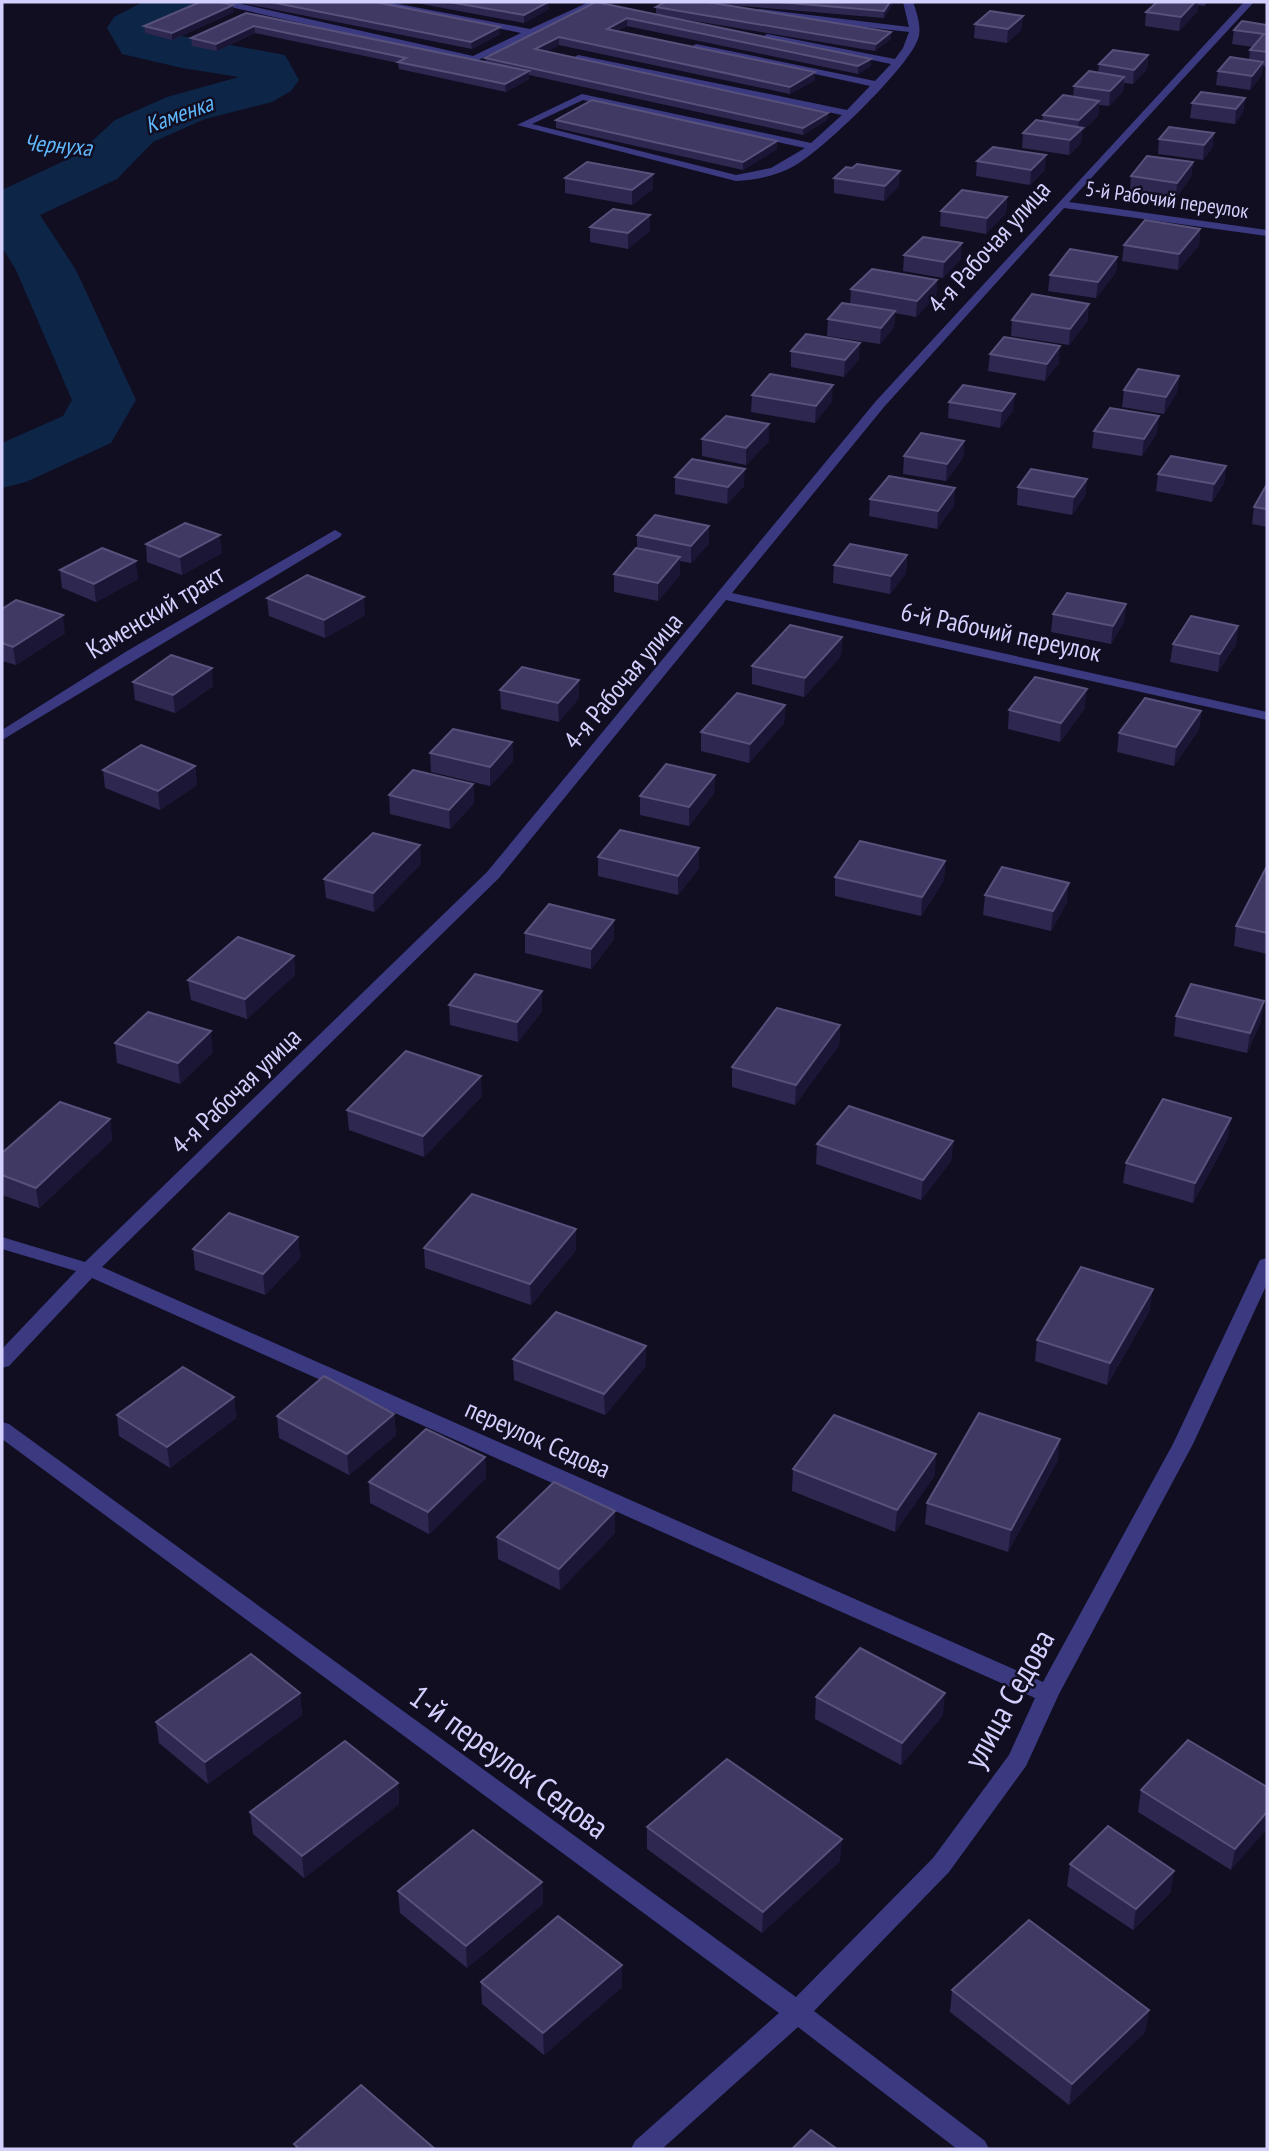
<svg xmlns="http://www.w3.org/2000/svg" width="1269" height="2151" viewBox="0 0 1269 2151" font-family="'PT Sans Narrow',sans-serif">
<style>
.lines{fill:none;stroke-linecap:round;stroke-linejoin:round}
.river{fill:#0d2547;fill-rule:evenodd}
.service{fill:#3b3a81;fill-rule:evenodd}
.minor{fill:#3b3a81;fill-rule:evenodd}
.wall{fill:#2e2750}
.shaded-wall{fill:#1b1536}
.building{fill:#403963;stroke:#57517b;stroke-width:2}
.labels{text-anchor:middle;stroke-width:5;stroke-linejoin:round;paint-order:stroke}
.far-street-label{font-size:21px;fill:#d4d0fe;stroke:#110e22}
.far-water-label{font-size:23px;font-style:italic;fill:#60b8fc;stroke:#110e22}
.street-label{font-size:26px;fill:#d4d0fe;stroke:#110e22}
.near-street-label{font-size:32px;fill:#d4d0fe;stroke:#110e22}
</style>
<rect width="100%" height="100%" fill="#110e22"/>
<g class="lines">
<polygon class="river" points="143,2 220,2 213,12 173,25 160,32 285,55 299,80 291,91 272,102 205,119 153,142 117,179 40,215 76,270 136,400 111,443 26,482 2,488 2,443 63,416 72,400 16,270 2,247 2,190 77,155 115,120 167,97 239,77 182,68 122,54 107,28 114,17"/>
<g class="service">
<polygon points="233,2 473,56 521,33 370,2 388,2 530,29 589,2 617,8 612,11 592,7 474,62 230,7 228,5"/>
<path d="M903,2H913C917,13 922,28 918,39C908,68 822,151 794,166C776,176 756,180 736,181L517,125L582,94L811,143L842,115L573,58L578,55L847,110L870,86L691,47L696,44L875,81L891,64L762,37L767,34L895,59L903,48L909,32L760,15L755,12L760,9L909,27ZM583,100L805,148L771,168L736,175L532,124Z"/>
</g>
<g class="minor">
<polygon points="1244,2 1254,2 1069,202 1267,230 1267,236 1064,208 884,407 732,593 1267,712 1267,720 726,600 499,878 102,1267 1043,1682 1173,1444 1258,1264 1260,1260 1267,1258 1267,1284 1193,1444 1059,1694 1026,1766 949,1872 814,2011 985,2141 989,2149 957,2149 798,2027 662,2149 631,2149 635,2141 779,2013 2,1439 2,1422 9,1424 796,1997 933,1858 1009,1755 1035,1698 92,1278 9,1366 2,1368 2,1349 76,1271 2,1249 2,1237 85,1262 487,872 876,401"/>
<polygon points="335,530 342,534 340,537 2,740 2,730 127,651"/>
</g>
</g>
<g class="wall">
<polygon points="246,2 375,2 500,34 472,49 246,4"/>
<polygon points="411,2 549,2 549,9 524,23"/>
<polygon points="596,2 656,14 656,7 665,2 894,2 884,18 719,4 891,32 891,39 875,51 665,16 871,66 858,74 627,26 617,31 815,72 815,80 790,94 559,45 545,52 828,113 827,120 803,135 529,75 529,79 506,92 399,69 398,63 255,33 217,51 192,46 191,38 246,13 486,62 485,58"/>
<polygon points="1157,2 1208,2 1204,6 1198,5 1197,12 1179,31 1145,26 1146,12"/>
<polygon points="234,12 172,40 145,33 144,26"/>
<polygon points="1023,16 1021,30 1007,43 974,38 975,24"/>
<polygon points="1267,25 1267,67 1263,66 1261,76 1250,90 1216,85 1218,71 1249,60 1250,50 1253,47 1232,44 1234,30"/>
<polygon points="1148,55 1147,69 1133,84 1124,83 1123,91 1109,106 1099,105 1098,116 1082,131 1081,143 1069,155 1022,148 1023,133 1042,121 1043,115 1073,97 1074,86 1098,73 1099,64"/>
<polygon points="1245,98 1243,112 1235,124 1190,118 1192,103"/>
<polygon points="556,120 777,149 743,170 556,128"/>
<polygon points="1214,133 1212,148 1203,160 1158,154 1159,139"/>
<polygon points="977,161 1045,170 1030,185 976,176"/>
<polygon points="1193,162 1191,177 1176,198 1130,191 1131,176"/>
<polygon points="565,178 653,189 632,205 565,193"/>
<polygon points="834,178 899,186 884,201 834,193"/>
<polygon points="1007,197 1006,213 986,234 940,226 941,211"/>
<polygon points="650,215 650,231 628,249 590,242 590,227"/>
<polygon points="1200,229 1199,245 1178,270 1122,261 1124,245"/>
<polygon points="904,255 961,259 943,278 903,271"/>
<polygon points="1117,257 1116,272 1096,298 1048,291 1050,275"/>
<polygon points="937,280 936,296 916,317 895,313 894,327 880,344 827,336 828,319 850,304 851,289"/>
<polygon points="1012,320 1088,320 1069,345 1011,336"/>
<polygon points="791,351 859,359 844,377 791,367"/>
<polygon points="990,354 1059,363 1045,381 988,371"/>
<polygon points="1179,376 1177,392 1164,414 1122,407 1124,390"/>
<polygon points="752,395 832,401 815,423 751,412"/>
<polygon points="949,402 1013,411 1000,428 948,418"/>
<polygon points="769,424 769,441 746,465 702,456 702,439"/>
<polygon points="1094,431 1157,433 1142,456 1092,448"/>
<polygon points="964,441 963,458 946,481 903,474 904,456"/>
<polygon points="1226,466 1224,483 1212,502 1156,491 1158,474"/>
<polygon points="675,477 744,486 727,504 675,494"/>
<polygon points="1087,479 1085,496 1072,515 1017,505 1018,487"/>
<polygon points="1267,484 1267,527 1252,524 1254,507"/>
<polygon points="870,499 954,505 937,529 869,516"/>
<polygon points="709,526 709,544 691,563 680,561 680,575 658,601 614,592 614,574 637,548 637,535"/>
<polygon points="146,544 222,553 182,575 147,562"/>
<polygon points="907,555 906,573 890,594 833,583 834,565"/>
<polygon points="60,570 138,579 96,602 62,588"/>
<polygon points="267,598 365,615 325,638 269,616"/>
<polygon points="1126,604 1124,622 1111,644 1051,632 1053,614"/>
<polygon points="2,609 65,633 16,665 2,661"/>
<polygon points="1238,626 1236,644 1218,672 1170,662 1173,644"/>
<polygon points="842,637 841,656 804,697 752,684 752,666"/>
<polygon points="133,682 213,686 175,713 135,700"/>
<polygon points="500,690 579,698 559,722 501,709"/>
<polygon points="785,705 784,723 749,763 701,751 701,732"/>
<polygon points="1085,708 1060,742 1008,729 1009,710"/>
<polygon points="1201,711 1199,729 1174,766 1117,752 1119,733"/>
<polygon points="512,742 513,761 490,786 431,772 430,753"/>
<polygon points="195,766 197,785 160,810 105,788 103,770"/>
<polygon points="715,775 714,793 689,826 640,815 640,796"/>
<polygon points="473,784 474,803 450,829 390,814 389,795"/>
<polygon points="598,857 699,868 678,895 598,876"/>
<polygon points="945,861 944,880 921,916 835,896 835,877"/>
<polygon points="421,864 374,912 326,898 324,879"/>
<polygon points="1267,866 1267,954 1234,946 1236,926"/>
<polygon points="985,895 1067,902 1051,931 983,915"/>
<polygon points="525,933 614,939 591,969 525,953"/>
<polygon points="294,956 295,975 247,1019 191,1000 188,980"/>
<polygon points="542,991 542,1011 518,1042 450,1025 449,1005"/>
<polygon points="1176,1016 1261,1021 1247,1053 1174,1036"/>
<polygon points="840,1025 839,1045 795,1105 732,1087 732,1067"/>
<polygon points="115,1043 213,1052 180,1084 117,1063"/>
<polygon points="482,1096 424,1157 349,1130 347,1110"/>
<polygon points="110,1119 112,1140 39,1208 2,1195 2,1153"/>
<polygon points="1228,1138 1193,1203 1123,1183 1126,1163"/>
<polygon points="953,1141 951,1161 921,1200 816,1164 817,1144"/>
<polygon points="298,1237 300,1258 265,1295 195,1270 193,1249"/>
<polygon points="424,1248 576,1250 531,1305 425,1268"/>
<polygon points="1150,1310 1107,1385 1035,1361 1037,1340"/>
<polygon points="646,1346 645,1367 605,1415 514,1380 513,1359"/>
<polygon points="234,1397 236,1418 170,1468 119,1436 117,1415"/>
<polygon points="394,1414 396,1435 349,1475 279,1438 277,1416"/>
<polygon points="485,1457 486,1478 429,1534 370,1503 369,1482"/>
<polygon points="1058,1460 1008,1552 925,1524 927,1503"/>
<polygon points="793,1469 935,1475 895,1532 792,1491"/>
<polygon points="615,1533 560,1590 498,1559 497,1537"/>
<polygon points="300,1693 302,1715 208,1784 159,1743 156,1722"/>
<polygon points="816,1697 943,1715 901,1765 815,1719"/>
<polygon points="398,1783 399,1804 304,1878 253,1834 250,1812"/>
<polygon points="1267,1787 1231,1870 1138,1812 1141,1790"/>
<polygon points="647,1827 840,1861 762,1933 647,1849"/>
<polygon points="1070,1864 1174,1871 1170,1893 1133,1930 1067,1886"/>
<polygon points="542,1882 543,1904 467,1968 400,1913 398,1891"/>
<polygon points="481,1982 622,1987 544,2055 482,2004"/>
<polygon points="952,1990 1149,2010 1145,2032 1069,2105 950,2012"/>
</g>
<g class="shaded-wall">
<polygon points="549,2 549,9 524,23 524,15"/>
<polygon points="890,2 894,2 884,18 884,11"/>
<polygon points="1195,2 1198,2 1197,12 1179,31 1181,17"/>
<polygon points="233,5 234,12 172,40 172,33"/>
<polygon points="1023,16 1021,30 1007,43 1008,29"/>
<polygon points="627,18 627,26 607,36 607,29"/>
<polygon points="254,26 255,33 217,51 216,44"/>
<polygon points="500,27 500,34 472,49 471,42"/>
<polygon points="891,32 891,39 875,51 876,44"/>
<polygon points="559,37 559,45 535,57 535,49"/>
<polygon points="1148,55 1147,69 1133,84 1134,70"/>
<polygon points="871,59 871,66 858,74 858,66"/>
<polygon points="1263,62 1261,76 1250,90 1252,76"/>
<polygon points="529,71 529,79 506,92 505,84"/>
<polygon points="815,72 815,80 790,94 790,87"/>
<polygon points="1124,77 1123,91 1109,106 1110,91"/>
<polygon points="1245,98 1243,112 1235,124 1236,109"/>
<polygon points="1099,101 1098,116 1082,131 1081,143 1069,155 1070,140 1078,132 1079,120"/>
<polygon points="828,113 827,120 803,135 803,128"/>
<polygon points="1214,133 1212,148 1203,160 1204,145"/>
<polygon points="777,141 777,149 743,170 743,162"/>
<polygon points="1046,155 1045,170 1030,185 1031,170"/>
<polygon points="1193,162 1191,177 1176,198 1177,183"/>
<polygon points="900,171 899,186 884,201 885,186"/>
<polygon points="653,174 653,189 632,205 632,190"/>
<polygon points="1007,197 1006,213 986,234 987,218"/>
<polygon points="650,215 650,231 628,249 628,233"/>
<polygon points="1200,229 1199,245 1178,270 1179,254"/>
<polygon points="962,243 961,259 943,278 944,262"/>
<polygon points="1117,257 1116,272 1096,298 1098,282"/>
<polygon points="937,280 936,296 916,317 917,301"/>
<polygon points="1089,304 1088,320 1069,345 1070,329"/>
<polygon points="895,311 894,327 880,344 881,328"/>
<polygon points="860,343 859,359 844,377 845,360"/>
<polygon points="1060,346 1059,363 1045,381 1047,364"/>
<polygon points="1179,376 1177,392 1164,414 1166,397"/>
<polygon points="833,385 832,401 815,423 816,406"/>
<polygon points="1015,394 1013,411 1000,428 1002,411"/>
<polygon points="1159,416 1157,433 1142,456 1144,439"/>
<polygon points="769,424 769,441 746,465 746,448"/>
<polygon points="964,441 963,458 946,481 947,464"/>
<polygon points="1226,466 1224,483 1212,502 1214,484"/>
<polygon points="745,469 744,486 727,504 728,487"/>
<polygon points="1087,479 1085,496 1072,515 1074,497"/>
<polygon points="955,488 954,505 937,529 938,511"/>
<polygon points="709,526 709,544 691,563 691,546"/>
<polygon points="220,535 222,553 182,575 180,557"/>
<polygon points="907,555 906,573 890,594 891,576"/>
<polygon points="680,557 680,575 658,601 658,583"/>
<polygon points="136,561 138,579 96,602 94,584"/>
<polygon points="364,597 365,615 325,638 324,620"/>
<polygon points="1126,604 1124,622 1111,644 1113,626"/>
<polygon points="63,615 65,633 16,665 13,647"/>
<polygon points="1238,626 1236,644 1218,672 1220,654"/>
<polygon points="842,637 841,656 804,697 805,678"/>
<polygon points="212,668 213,686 175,713 173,695"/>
<polygon points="579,680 579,698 559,722 558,703"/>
<polygon points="1087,689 1085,708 1060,742 1061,723"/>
<polygon points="785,705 784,723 749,763 750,744"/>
<polygon points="1201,711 1199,729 1174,766 1176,747"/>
<polygon points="512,742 513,761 490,786 490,767"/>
<polygon points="195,766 197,785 160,810 158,791"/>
<polygon points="715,775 714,793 689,826 689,807"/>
<polygon points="473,784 474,803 450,829 449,810"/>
<polygon points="420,845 421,864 374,912 373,893"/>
<polygon points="699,848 699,868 678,895 678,876"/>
<polygon points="945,861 944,880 921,916 922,897"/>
<polygon points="1069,883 1067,902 1051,931 1053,911"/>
<polygon points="614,920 614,939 591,969 591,949"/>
<polygon points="294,956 295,975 247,1019 245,999"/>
<polygon points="542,991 542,1011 518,1042 517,1022"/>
<polygon points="1264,1001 1261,1021 1247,1053 1250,1033"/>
<polygon points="840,1025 839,1045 795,1105 796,1085"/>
<polygon points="211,1031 213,1052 180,1084 178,1063"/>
<polygon points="481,1076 482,1096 424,1157 423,1136"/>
<polygon points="1231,1118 1228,1138 1193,1203 1195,1183"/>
<polygon points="110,1119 112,1140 39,1208 36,1188"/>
<polygon points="953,1141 951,1161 921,1200 923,1180"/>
<polygon points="576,1229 576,1250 531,1305 530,1284"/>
<polygon points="298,1237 300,1258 265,1295 263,1274"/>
<polygon points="1153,1289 1150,1310 1107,1385 1110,1363"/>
<polygon points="646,1346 645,1367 605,1415 604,1394"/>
<polygon points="234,1397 236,1418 170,1468 167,1447"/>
<polygon points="394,1414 396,1435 349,1475 347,1454"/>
<polygon points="1060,1439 1058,1460 1008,1552 1011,1530"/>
<polygon points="936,1454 935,1475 895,1532 897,1510"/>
<polygon points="485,1457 486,1478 429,1534 428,1512"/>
<polygon points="615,1511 615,1533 560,1590 559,1569"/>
<polygon points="300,1693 302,1715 208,1784 205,1762"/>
<polygon points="945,1693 943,1715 901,1765 902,1743"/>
<polygon points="398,1783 399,1804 304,1878 302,1856"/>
<polygon points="1267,1812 1267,1829 1231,1870 1235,1849"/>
<polygon points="842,1839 840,1861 762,1933 763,1912"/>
<polygon points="1174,1871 1170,1893 1133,1930 1136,1909"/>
<polygon points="542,1882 543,1904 467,1968 466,1946"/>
<polygon points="622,1965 622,1987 544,2055 543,2033"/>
<polygon points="1149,2010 1145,2032 1069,2105 1072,2084"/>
</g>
<g class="building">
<polygon points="200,2 219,2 233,5 172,33 144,26"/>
<polygon points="271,2 375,2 500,27 471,42"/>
<polygon points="449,2 548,2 524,15"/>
<polygon points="596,2 871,59 858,66 627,18 607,29 815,72 790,87 559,37 535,49 828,113 803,128 485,58"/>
<polygon points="665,2 707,2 891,32 876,44 656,7"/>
<polygon points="778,2 890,2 884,11"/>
<polygon points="1157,2 1195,2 1181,17 1146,12"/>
<polygon points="990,11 1023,16 1008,29 975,24"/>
<polygon points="246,13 529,71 505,84 398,62 406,58 254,26 216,44 191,38"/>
<polygon points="1242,21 1267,25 1267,52 1250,50 1264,34 1234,30"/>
<polygon points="1113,50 1148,55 1134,70 1099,64"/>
<polygon points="1230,57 1263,62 1252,76 1218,71"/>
<polygon points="1089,71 1124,77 1110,91 1074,86"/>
<polygon points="1201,92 1245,98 1236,109 1192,103"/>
<polygon points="1063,95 1099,101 1079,120 1043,115"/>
<polygon points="592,100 777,141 743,162 556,120"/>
<polygon points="1036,120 1083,128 1070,140 1023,133"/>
<polygon points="1169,127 1214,133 1204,145 1159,139"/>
<polygon points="993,147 1046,155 1031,170 977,161"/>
<polygon points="1147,156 1193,162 1177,183 1131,176"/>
<polygon points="587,162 653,174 632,190 565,178"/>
<polygon points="857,164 900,171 885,186 834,178 846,167 852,168"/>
<polygon points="962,190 1007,197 987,218 941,211"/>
<polygon points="613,209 650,215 628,233 590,227"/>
<polygon points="1145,220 1200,229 1179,254 1124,245"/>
<polygon points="923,237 962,243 944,262 904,255"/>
<polygon points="1070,249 1117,257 1098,282 1050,275"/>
<polygon points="872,269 937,280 917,301 851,289"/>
<polygon points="1032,294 1089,304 1070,329 1012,320"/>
<polygon points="842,303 895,311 881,328 828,319"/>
<polygon points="806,334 860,343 845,360 791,351"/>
<polygon points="1004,337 1060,346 1047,364 990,354"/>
<polygon points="1138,369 1179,376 1166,397 1124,390"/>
<polygon points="770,374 833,385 816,406 752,395"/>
<polygon points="963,385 1015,394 1002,411 949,402"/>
<polygon points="1110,408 1159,416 1144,439 1094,431"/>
<polygon points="726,416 769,424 746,448 702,439"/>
<polygon points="921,433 964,441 947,464 904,456"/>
<polygon points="1171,456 1226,466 1214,484 1158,474"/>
<polygon points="692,459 745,469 728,487 675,477"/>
<polygon points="1031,469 1087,479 1074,497 1018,487"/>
<polygon points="889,476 955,488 938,511 870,499"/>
<polygon points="1267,484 1267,509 1254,507"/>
<polygon points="655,515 709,526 691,546 637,535"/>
<polygon points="185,523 220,535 180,557 146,544"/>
<polygon points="850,544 907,555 891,576 834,565"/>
<polygon points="102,548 136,561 94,584 60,570"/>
<polygon points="636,548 680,557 658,583 614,574"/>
<polygon points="307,575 364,597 324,620 267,598"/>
<polygon points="1067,593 1126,604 1113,626 1053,614"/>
<polygon points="16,600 63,615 13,647 2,643 2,609"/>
<polygon points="1191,616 1238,626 1220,654 1173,644"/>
<polygon points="790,625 842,637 805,678 752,666"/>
<polygon points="171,655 212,668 173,695 133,682"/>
<polygon points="522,667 579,680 558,703 500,690"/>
<polygon points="1035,677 1087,689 1061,723 1009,710"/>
<polygon points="737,693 785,705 750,744 701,732"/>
<polygon points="1145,698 1201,711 1176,747 1119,733"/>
<polygon points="453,729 512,742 490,767 430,753"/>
<polygon points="141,745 195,766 158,791 103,770"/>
<polygon points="666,764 715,775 689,807 640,796"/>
<polygon points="413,770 473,784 449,810 389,795"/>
<polygon points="620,830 699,848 678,876 598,857"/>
<polygon points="373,833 420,845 373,893 324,879"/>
<polygon points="860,841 945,861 922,897 835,877"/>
<polygon points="1267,866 1267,933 1236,926"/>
<polygon points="1002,867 1069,883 1053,911 985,895"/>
<polygon points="549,904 614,920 591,949 525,933"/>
<polygon points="238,937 294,956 245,999 188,980"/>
<polygon points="475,974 542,991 517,1022 449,1005"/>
<polygon points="1191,984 1264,1001 1250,1033 1176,1016"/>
<polygon points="777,1008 840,1025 796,1085 732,1067"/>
<polygon points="148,1012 211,1031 178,1063 115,1043"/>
<polygon points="406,1051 481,1076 423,1136 347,1110"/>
<polygon points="1163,1099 1231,1118 1195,1183 1126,1163"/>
<polygon points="60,1102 110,1119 36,1188 2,1175 2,1153"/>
<polygon points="849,1106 953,1141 923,1180 817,1144"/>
<polygon points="472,1194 576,1229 530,1284 424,1248"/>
<polygon points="229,1213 298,1237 263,1274 193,1249"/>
<polygon points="1081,1267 1153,1289 1110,1363 1037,1340"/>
<polygon points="556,1312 646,1346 604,1394 513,1359"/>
<polygon points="183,1367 234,1397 167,1447 117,1415"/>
<polygon points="324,1376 394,1414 347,1454 277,1416"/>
<polygon points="979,1413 1060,1439 1011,1530 927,1503"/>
<polygon points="834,1415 936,1454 897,1510 793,1469"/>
<polygon points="426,1429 485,1457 428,1512 369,1482"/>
<polygon points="554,1482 615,1511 559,1569 497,1537"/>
<polygon points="860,1648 945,1693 902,1743 816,1697"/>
<polygon points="251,1654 300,1693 205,1762 156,1722"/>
<polygon points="1188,1740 1267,1787 1267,1812 1235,1849 1141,1790"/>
<polygon points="345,1741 398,1783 302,1856 250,1812"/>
<polygon points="727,1759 842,1839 763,1912 647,1827"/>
<polygon points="1108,1826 1174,1871 1136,1909 1070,1864"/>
<polygon points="473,1830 542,1882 466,1946 398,1891"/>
<polygon points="558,1916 622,1965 543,2033 481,1982"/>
<polygon points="1029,1920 1149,2010 1072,2084 952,1990"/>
<polygon points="361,2085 435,2149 299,2149 294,2144"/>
<polygon points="811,2130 837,2149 792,2149"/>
</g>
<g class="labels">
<g class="far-street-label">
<text transform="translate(1167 200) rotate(8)" y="7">5-й Рабочий переулок</text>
</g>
<g class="far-water-label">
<text transform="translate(179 114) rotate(-20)" y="8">Каменка</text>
<text transform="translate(58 145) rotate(5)" y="8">Чернуха</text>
</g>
<g class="street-label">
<text transform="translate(989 247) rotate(-48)" y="9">4-я Рабочая улица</text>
<text transform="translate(155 612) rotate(-31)" y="9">Каменский тракт</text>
<text transform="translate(1001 632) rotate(12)" y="9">6-й Рабочий переулок</text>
<text transform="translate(623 681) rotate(-50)" y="9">4-я Рабочая улица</text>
<text transform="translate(236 1091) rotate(-44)" y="9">4-я Рабочая улица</text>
<text transform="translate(538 1439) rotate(24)" y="9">переулок Седова</text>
</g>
<g class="near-street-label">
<text transform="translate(1009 1699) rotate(-61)" y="11">улица Седова</text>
<text transform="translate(509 1762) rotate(36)" y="11">1-й переулок Седова</text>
</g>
</g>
<rect width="1269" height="2151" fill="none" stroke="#d4d0fe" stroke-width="7"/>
</svg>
